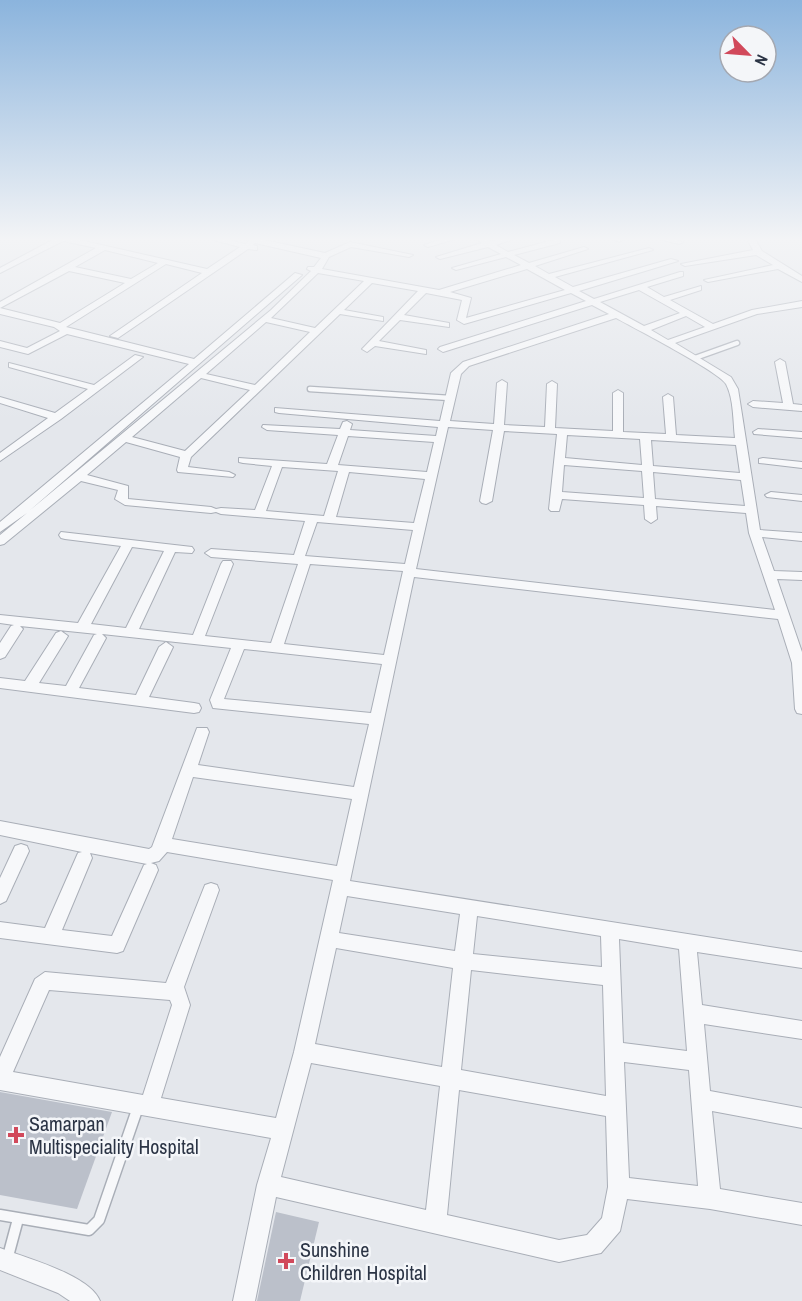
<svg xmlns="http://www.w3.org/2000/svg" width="802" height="1301" viewBox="0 0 802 1301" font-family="'Archivo Narrow',sans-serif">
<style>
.building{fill:#bbc0ca}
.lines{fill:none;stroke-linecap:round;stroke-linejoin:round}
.lane-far1-casing{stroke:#a9aeb7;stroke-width:7}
.lane-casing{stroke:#a9aeb7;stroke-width:13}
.street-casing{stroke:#a9aeb7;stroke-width:2}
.lane-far1{stroke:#f7f8fa;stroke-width:4.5}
.lane{stroke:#f7f8fa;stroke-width:10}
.street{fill:#f7f8fa;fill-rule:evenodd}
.poi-dot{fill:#d1495b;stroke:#f4f6f9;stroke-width:2}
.labels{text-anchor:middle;stroke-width:5;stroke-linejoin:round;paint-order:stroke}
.near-poi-label{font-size:20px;fill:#2b3445;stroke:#f4f6f9;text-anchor:start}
</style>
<rect width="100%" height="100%" fill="#e4e7ec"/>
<g class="building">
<polygon points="0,1092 112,1112 77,1209 0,1195"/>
<polygon points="276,1212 319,1222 300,1301 257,1301"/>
</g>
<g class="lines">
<g class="lane-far1-casing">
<g id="lane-far1">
<polyline points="695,358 737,343"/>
<polyline points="310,389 450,398"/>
</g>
</g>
<g class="lane-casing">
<g id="lane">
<polyline points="0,1215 89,1230 99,1220 138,1107"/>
<polyline points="7,1260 18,1219"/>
</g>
</g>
<g class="street-casing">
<g id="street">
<path d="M56,238H71L207,269L240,247L206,238H221L245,244L249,241L240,238H255L325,253L350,242L413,255L409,257L351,247L329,257L322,269L439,290L521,265L506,257L456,270L452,268L501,254L488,247L440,259L436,257L482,243L474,238H484L490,241L516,238L496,245L508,252L557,239H560V243L514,255L529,263L584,247L588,249L535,266L549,274L649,248L653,250L555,277L573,287L671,259L678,261L579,291L594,299L680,272H683V276L647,287L664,297L701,286V290L670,300L713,324L752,310L802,301V307L757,314L675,343L731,377L738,389L760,530L802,533V541L762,537L774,571L802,572V580L777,579L802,652V714L797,713L795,709L792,663L778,619L414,577L350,881L802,952V968L697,952L702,1005L802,1021V1039L704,1024L710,1091L802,1108V1128L712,1111L720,1189L802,1203V1225L710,1209L627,1199L620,1231L601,1253L559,1262L276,1197L255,1301H233L257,1185L271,1138L0,1090V1057L35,979L45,972L166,983L203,890L205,885L211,883L217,885L219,890L184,987L190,1005L161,1098L276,1118L294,1052L333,880L167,852L159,861L151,863L156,865L158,870L123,951L117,953L0,938V922L45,928L78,853L82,852L0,835V821L149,849L152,847L197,728H207L209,732L198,765L354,787L369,724L213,708L210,700L231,648L102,634L106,638L79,688L136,695L159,647L166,642L173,647L149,697L194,703L199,704L201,708L199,712L194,713L0,688V678L25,681L56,633L61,631L68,636L39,683L66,686L94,635L97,634L20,626L23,629L21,632L5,657L0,659V643L11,626L14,625L0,623V615L78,623L121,546L65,539L61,538L59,535L61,532L192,547L194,550L192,553L175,552L139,629L193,635L221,564L223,561H231L233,564L205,636L271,643L298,564L211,557L205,553L211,549L294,555L305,521L221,514L216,512L211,513L125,505L115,499L118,490L81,481L4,544L0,545V535L27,513L0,532V522L189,364L67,334L28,354L0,347V341L27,348L60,331L54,327L0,314V302L96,248L63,241L0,273V268ZM255,243L321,258L314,267H308L307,269L311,271L271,310L29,511L302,275L295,273L194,359L66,327L166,264L202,273L110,336L118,338L248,249L257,250V246L253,245ZM105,250L158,263L131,279L75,267ZM527,269L565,290L466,318L471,298L450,292ZM69,271L125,283L60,323L0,308ZM318,273L364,281L315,328L271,318ZM372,283L418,291L364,347L362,349L367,352L375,346L426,354V350L379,341L400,320L449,327V323L404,315L426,293L462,300L457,320L464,324L571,293L586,301L440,347L438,349L443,352L592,305L609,314L463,362L451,373L440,421L275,408V412L279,413L438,427L436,436L350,430L352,424L347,421L343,422L340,429L263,425L262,427L267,430L338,435L327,464L239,458V462L243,463L272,466L255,510L221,508L216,509L211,507L128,499V486L87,475L126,442L180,457L177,470L178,472L233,477L235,475L229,472L188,467L191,457L340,314L383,321V317L344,310ZM639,290L680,313L644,326L600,302ZM686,316L705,327L668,340L651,330ZM616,318C634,328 718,371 726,384C734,399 733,422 735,438L676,435L673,397L668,394L663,397L666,434L623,432V393L618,390L613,393V431L555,428L557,384L552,381L547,384L545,427L504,425L507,383L502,380L497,383L494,424L450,421L461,374L469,366ZM266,322L310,332L255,385L206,374ZM201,378L250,390L185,451L132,437ZM448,427L493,430L480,501L482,503L486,504L492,501L504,431L557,434L549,509L551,511H559L562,499L644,505L645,519L651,523L657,519L656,506L746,513L749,533L775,610L416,569ZM567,435L640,439L642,465L565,458ZM348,436L434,442L427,472L338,465ZM651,440L736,445L740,473L653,466ZM564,465L642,471L644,498L562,492ZM282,467L338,471L324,516L266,511ZM349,472L425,479L414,523L336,517ZM653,472L741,480L745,506L655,499ZM317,522L413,530L405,564L305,556ZM132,547L164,551L126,628L91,624ZM310,564L403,571L384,655L284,644ZM244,649L382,664L371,713L224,699ZM193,777L352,799L337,866L172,839ZM90,853L147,864L144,865L112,936L62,930L92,858ZM347,896L460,914L455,951L339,933ZM477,916L601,936L602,967L473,954ZM619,939L679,949L687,1051L623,1043ZM336,948L453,968L442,1067L315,1044ZM471,970L603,985L606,1096L461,1070ZM49,990L170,1000L172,1005L143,1095L13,1072ZM624,1062L689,1070L698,1186L629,1178ZM311,1063L440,1086L426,1210L281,1177ZM459,1090L606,1116L608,1187L602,1218L587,1235L559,1240L447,1215Z"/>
<polygon points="446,238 459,238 428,247 424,245"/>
<polygon points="617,238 625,238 619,242 615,240"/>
<polygon points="654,238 671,238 683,242 679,244"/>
<polygon points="752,239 755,239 762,251 802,276 802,282 778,269 708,282 704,280 773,265 756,255 685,266 681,264 753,250 748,241"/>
<polygon points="135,355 143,357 61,419 0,461 0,453 48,418 0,403 0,397 55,413 88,389 9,367 9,363 94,385"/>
<polygon points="780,359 785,362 793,404 802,405 802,411 753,407 748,404 753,401 783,403 775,362"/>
<polygon points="758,429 802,432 802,438 754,434 753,432"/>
<polygon points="763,458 802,462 802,468 759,463 759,459"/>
<polygon points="771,492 802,495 802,501 767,497 765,495"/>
<polygon points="21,844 27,846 29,851 6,901 0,904 0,878 15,846"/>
<path d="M0,1248C26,1258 90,1275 100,1301H70L58,1293L0,1270Z"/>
</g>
</g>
<use href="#lane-far1" class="lane-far1"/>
<use href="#lane" class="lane"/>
<use href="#street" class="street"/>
</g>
<linearGradient id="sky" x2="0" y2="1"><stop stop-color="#8bb4dd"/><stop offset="0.57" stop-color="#f3f4f6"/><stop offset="1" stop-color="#f3f4f6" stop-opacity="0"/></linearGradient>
<rect width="802" height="420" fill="url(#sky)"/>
<g class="poi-dot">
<path d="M13 1126h6v6h6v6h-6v6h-6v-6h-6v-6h6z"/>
<path d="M283 1252h6v6h6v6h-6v6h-6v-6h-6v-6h6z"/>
</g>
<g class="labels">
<g class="near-poi-label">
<text x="29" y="1131">Samarpan<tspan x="29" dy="23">Multispeciality Hospital</tspan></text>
<text x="300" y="1257">Sunshine<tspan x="300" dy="23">Children Hospital</tspan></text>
</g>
</g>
<g transform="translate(748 54) rotate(115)"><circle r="28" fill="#f4f6f9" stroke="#a4a8b1" stroke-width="1.5"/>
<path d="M0-4.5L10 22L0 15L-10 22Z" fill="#d1495b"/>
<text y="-9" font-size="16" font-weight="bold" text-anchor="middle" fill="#2b3445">N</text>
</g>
</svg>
